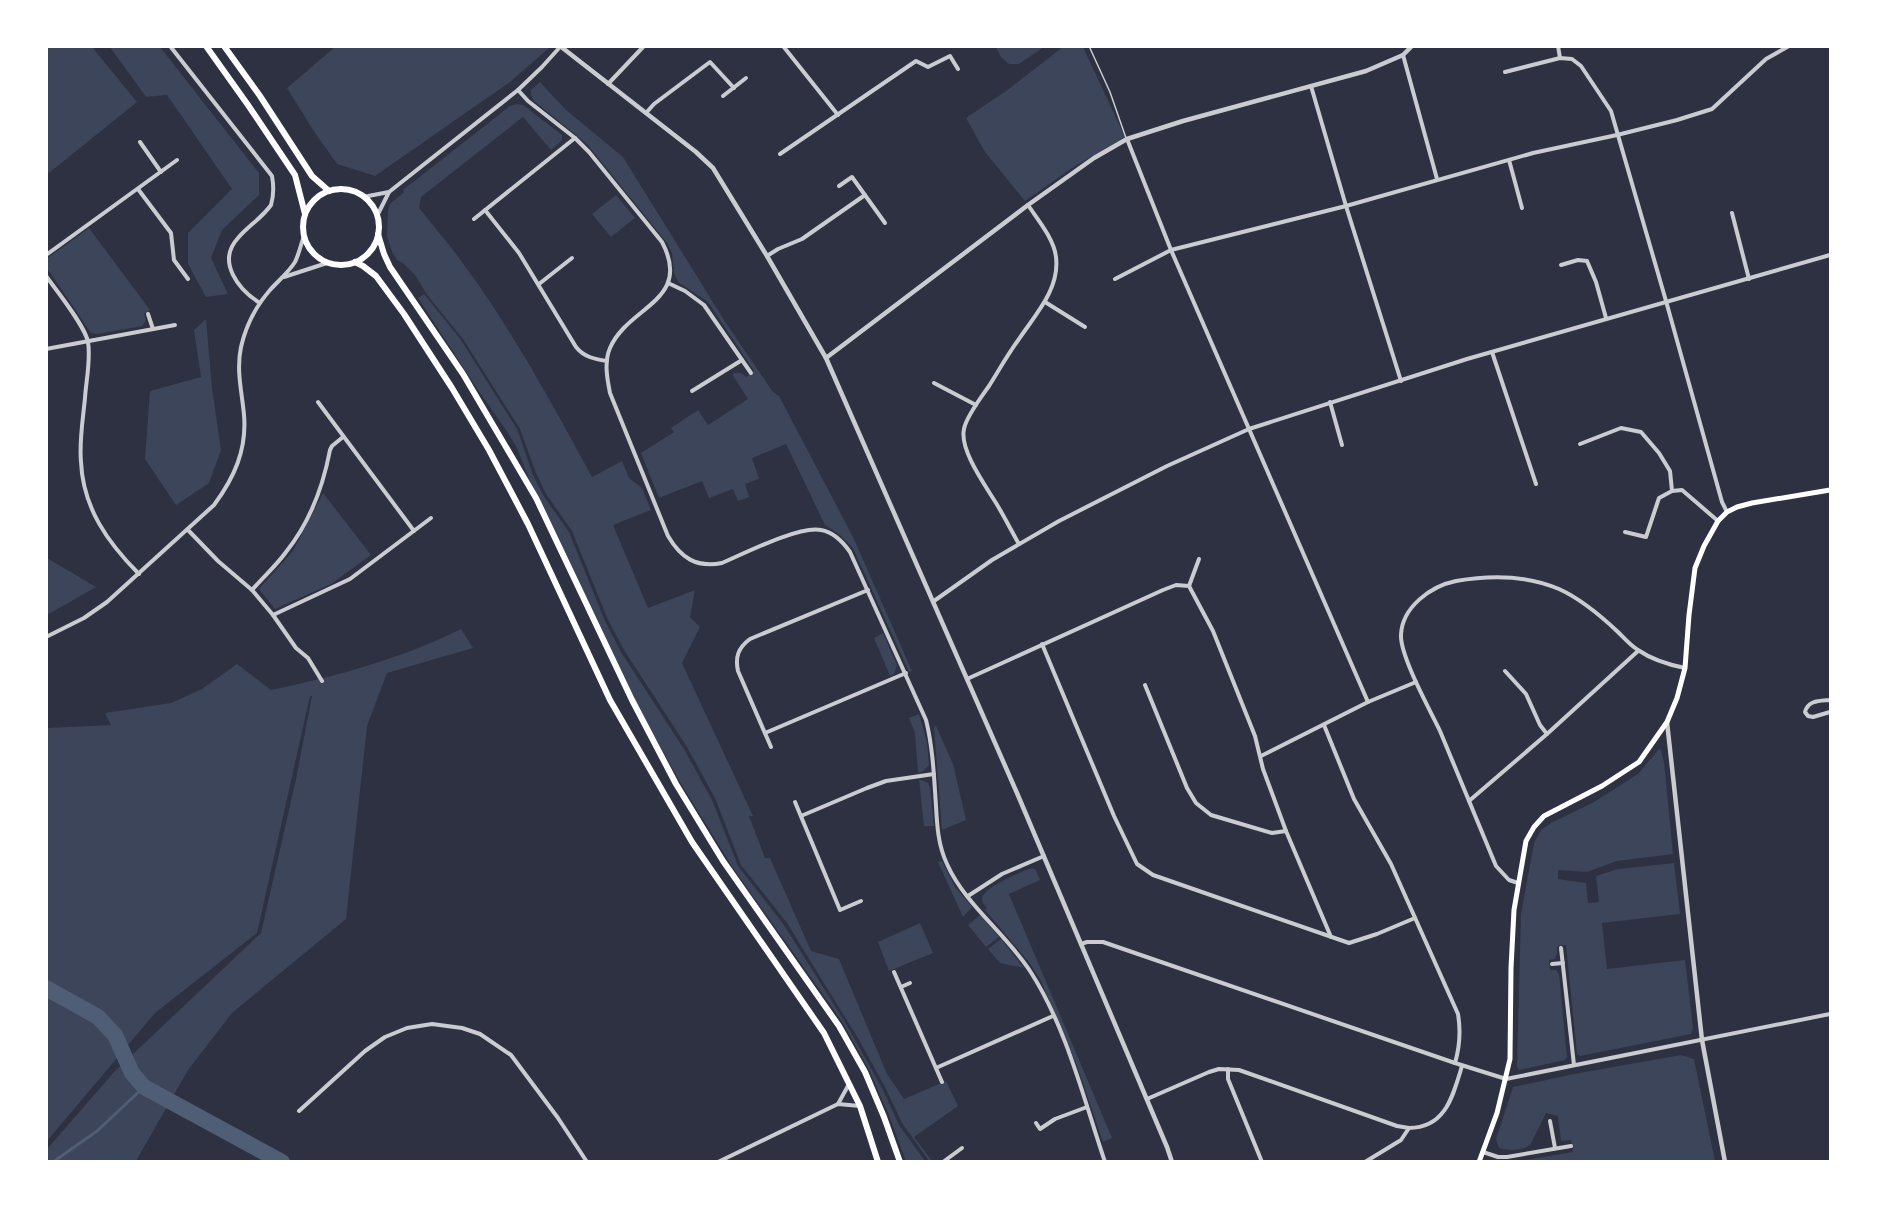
<svg xmlns="http://www.w3.org/2000/svg" width="1877" height="1208" viewBox="0 0 1877 1208" font-family="Overpass,sans-serif">
<style>
.green{fill:#3c4559}
.lines{fill:none;stroke-linecap:round;stroke-linejoin:round}
.stream{stroke:#4f5d75;stroke-width:3}
.river{stroke:#4f5d75;stroke-width:16}
.service{stroke:#caccd0;stroke-width:1.5}
.minor{stroke:#caccd0;stroke-width:4}
.tertiary{stroke:#caccd0;stroke-width:4.5}
.secondary{stroke:#fff;stroke-width:5}
.primary{stroke:#fff;stroke-width:6}
</style>
<rect width="100%" height="100%" fill="#2d3142"/>
<g class="green">
<polygon points="46,47 92,47 137,102 49,173 46,170"/>
<polygon points="110,47 160,47 259,173 259,195 222,230 211,258 228,294 206,297 188,264 188,233 232,189 167,95 146,97"/>
<polygon points="335,47 549,46 550,47 510,82 375,176 337,164 313,130 287,88"/>
<polygon points="996,47 1044,47 1019,64 1009,64 1001,57"/>
<polygon points="1063,47 1083,47 1125,137 1072,168 1025,201 985,152 966,118 1006,91"/>
<path d="M540,82L565,109L623,157L724,320L773,392L779,396L853,537L912,671L909,672L853,548L839,534L825,525L786,444L752,458L759,479L745,484L749,497L738,501L733,489L709,498L702,481L659,498L641,453L674,432L671,428L698,410L708,425L748,399L732,374C738,372 741,372 746,377L754,371L708,302L678,282L674,273L672,253L667,243L587,144L534,101L531,95V90Z"/>
<path d="M517,104L523,105L562,135V140L551,150L523,117L421,197L419,208C436,229 454,250 470,273C516,337 554,407 592,477L622,461L629,478L642,488L651,510L613,525L648,608L695,590L690,617L700,627L682,663L753,816H749L765,858H770L811,951L839,959L887,1074L904,1099L946,1081L958,1106L914,1137L931,1160L929,1161L902,1123L885,1087L859,1040L787,923L741,865L715,798L687,747L624,650L608,620L572,531L546,494L536,473L520,429L463,339L428,296L415,275L404,264L397,260L392,252L387,236L388,211L390,204L404,192L403,190L510,106Z"/>
<polygon points="616,195 635,218 611,237 592,214"/>
<polygon points="89,228 150,310 144,314 146,320 142,326 97,334 91,333 47,268 47,260 49,257"/>
<polygon points="424,294 461,340 517,429 533,475 543,495 569,532 605,621 621,652 684,749 712,800 738,866 784,925 845,1022 882,1088 899,1125 925,1161 906,1161 888,1113 869,1070 843,1023 733,868 680,782 634,699 529,479 517,448 508,433 478,390 418,298"/>
<polygon points="206,319 212,388 221,450 209,483 176,505 145,459 150,391 201,377 194,330"/>
<polygon points="323,493 371,555 331,584 275,609 259,589 293,551"/>
<polygon points="47,558 96,587 47,615"/>
<path d="M461,629L473,648L387,673L367,726L346,919L232,1013L188,1070L136,1161H47V1149L115,1071L261,933L296,779L312,696H310L257,933L155,1013L47,1141V728L111,725L105,713L171,703L202,689L237,664L271,690C334,677 403,658 461,629Z"/>
<polygon points="883,633 897,665 894,674 890,676 874,638"/>
<polygon points="919,714 927,742 929,765 922,772 918,773 915,733 909,718"/>
<polygon points="936,726 953,764 966,820 942,830 934,727"/>
<polygon points="1659,749 1661,751 1664,762 1673,854 1617,861 1587,872 1558,870 1558,879 1586,883 1588,903 1599,902 1596,876 1618,869 1674,863 1680,914 1602,923 1607,969 1685,960 1693,1028 1691,1034 1580,1056 1577,1054 1566,945 1557,946 1557,954 1555,959 1549,960 1550,970 1556,970 1559,974 1567,1057 1565,1060 1519,1070 1517,1067 1521,914 1534,843 1541,830 1551,823 1594,802 1638,774"/>
<polygon points="919,779 928,783 930,788 934,826 924,826"/>
<polygon points="942,861 955,887 972,907 963,917 938,862"/>
<path d="M1032,868L1036,870L1040,880L1009,894L1112,1138L1103,1142L1076,1063L1040,979L1028,961L985,910L987,908C985,905 982,903 982,899C982,888 1022,871 1032,868Z"/>
<polygon points="980,915 999,937 986,947 968,925"/>
<polygon points="920,923 933,953 889,971 878,942"/>
<polygon points="1001,939 1024,968 1000,963 988,949"/>
<path d="M1681,1055L1694,1059L1715,1161H1519L1573,1152L1571,1140L1561,1141L1558,1116L1546,1113L1530,1145C1521,1151 1509,1151 1499,1148L1496,1139L1513,1087L1574,1074Z"/>
</g>
<g class="lines">
<polyline class="stream" points="53,1162 97,1131 144,1087"/>
<polyline class="river" points="46,988 98,1017 115,1035 132,1073 144,1087 282,1162"/>
<polyline class="service" points="1089,46 1110,92 1126,138"/>
<g class="minor">
<path d="M170,46L272,176C274,187 274,195 271,205C262,218 248,226 238,238C216,262 239,290 260,303"/>
<polyline points="783,46 838,115"/>
<polyline points="1558,46 1560,58"/>
<polyline points="1403,55 1437,179"/>
<polyline points="1505,72 1560,58 1572,59 1581,66 1611,111 1666,301 1722,502 1727,512"/>
<polyline points="608,84 644,46"/>
<polyline points="1311,86 1346,206 1401,381"/>
<path d="M518,90L528,101L575,138L589,152L662,242C693,301 628,306 610,348C604,362 607,378 610,393L668,536C681,558 696,568 722,563C743,554 800,525 821,530C833,532 843,542 850,552L926,720C933,748 934,777 936,806C937,825 938,845 947,864C964,903 1006,934 1030,971C1066,1026 1084,1100 1105,1162"/>
<polyline points="723,96 746,78"/>
<polyline points="646,113 654,104 710,62 734,88"/>
<polyline points="1127,139 1171,250 1368,702"/>
<polyline points="140,142 161,172"/>
<polyline points="780,154 916,61 928,67 950,56 958,69"/>
<polyline points="1509,160 1522,208"/>
<polyline points="839,186 852,177 885,223"/>
<polyline points="138,189 171,233 174,260 188,279"/>
<polyline points="363,197 389,192"/>
<path d="M485,210L519,253L576,347C584,357 594,359 607,361"/>
<polyline points="1732,213 1749,279"/>
<polyline points="377,216 389,192 518,90 542,67 560,47"/>
<polyline points="474,219 575,138"/>
<polyline points="46,255 177,160"/>
<polyline points="767,256 778,249 802,239 865,195"/>
<polyline points="1561,265 1578,260 1587,261 1596,282 1606,318"/>
<path d="M46,276C57,291 85,326 88,342C91,359 86,381 85,398C83,419 79,441 81,462C83,508 108,543 139,574"/>
<polyline points="284,277 327,263"/>
<polyline points="1115,279 1171,250 1346,206 1533,153 1617,135 1677,120 1712,109 1766,59 1789,46"/>
<polyline points="668,283 685,291 704,305 751,373"/>
<polyline points="539,284 572,258"/>
<polyline points="1045,302 1085,327"/>
<polyline points="148,314 153,329"/>
<polyline points="46,349 175,325"/>
<polyline points="1492,352 1536,484"/>
<polyline points="934,383 976,405"/>
<polyline points="692,391 742,360"/>
<polyline points="318,402 414,531"/>
<polyline points="1330,402 1342,445"/>
<polyline points="1580,444 1621,428 1641,432 1659,453 1670,471 1672,491"/>
<polyline points="188,530 218,561 252,590 273,615 296,648 308,658 322,681"/>
<polyline points="1625,532 1646,537 1659,498 1672,491 1682,490 1718,521"/>
<path d="M1019,544C1012,532 1006,520 999,508C988,489 959,451 964,429C966,417 982,396 989,386C999,370 1008,354 1019,339C1035,315 1060,289 1056,257C1054,239 1038,220 1028,205"/>
<polyline points="1189,586 1199,559"/>
<path d="M252,590C263,577 276,566 286,552C310,522 323,487 330,450L332,446L343,437"/>
<polyline points="934,601 992,560 1059,521 1167,466 1249,429 1467,359 1830,255"/>
<polyline points="273,615 350,579 431,518"/>
<path d="M46,637L84,618L107,602L214,505C234,478 247,450 244,415C242,392 236,371 241,347C246,325 256,306 270,290C279,280 288,273 295,262C299,254 301,244 304,236"/>
<polyline points="1042,644 1114,816 1137,864 1153,875 1349,943 1377,934 1415,918"/>
<polyline points="1505,671 1526,694 1540,725 1547,734"/>
<polyline points="967,679 1163,590 1176,585 1189,586 1213,631 1255,736 1263,769 1286,831 1331,937"/>
<polyline points="1145,685 1187,788 1196,803 1211,815 1272,833 1286,831"/>
<path d="M1830,700C1820,701 1808,700 1805,712L1808,716L1813,717L1830,712"/>
<path d="M1324,725L1354,799L1391,864L1458,1014C1461,1032 1460,1046 1455,1063"/>
<polyline points="765,733 906,673"/>
<path d="M771,747L738,671C735,657 738,648 750,639L868,590"/>
<polyline points="1261,756 1368,702 1416,682"/>
<polyline points="1469,801 1547,734 1638,651"/>
<polyline points="795,802 840,910 861,901"/>
<polyline points="801,816 867,788 886,781 934,774"/>
<path d="M1518,883L1509,880L1496,866C1477,821 1459,776 1440,731C1430,710 1400,656 1401,635C1402,607 1431,586 1456,581C1490,575 1526,575 1559,589C1581,599 1600,615 1618,632C1624,638 1631,646 1638,650C1651,659 1670,665 1685,668"/>
<polyline points="968,896 1002,874 1044,856"/>
<polyline points="1081,944 1087,942 1103,942 1455,1063 1506,1079 1830,1014"/>
<polyline points="1561,948 1574,1065"/>
<polyline points="1552,964 1563,963"/>
<polyline points="894,972 942,1082"/>
<polyline points="901,987 910,983"/>
<polyline points="936,1068 1053,1016"/>
<polyline points="1228,1069 1228,1079 1262,1162"/>
<polyline points="1147,1099 1209,1072 1219,1069 1239,1070 1397,1126 1409,1128"/>
<polyline points="838,1104 849,1084"/>
<polyline points="299,1111 365,1051 385,1037 407,1028 432,1024 462,1028 480,1034 511,1055 558,1118 587,1162"/>
<polyline points="1550,1121 1555,1148"/>
<polyline points="1036,1123 1040,1129 1055,1119 1087,1107"/>
<polyline points="1483,1152 1498,1157 1507,1157 1571,1146"/>
<polyline points="718,1162 838,1104 860,1106"/>
<polyline points="943,1162 962,1148"/>
<path d="M1365,1162L1401,1140L1409,1128C1446,1128 1453,1095 1462,1066"/>
</g>
<g class="tertiary">
<polyline points="560,46 696,152 713,168 767,256 826,358 1017,793 1167,1147 1172,1162"/>
<polyline points="826,358 1028,205 1094,158 1127,139 1183,121 1366,71 1403,55 1412,46"/>
<polyline points="1667,722 1702,1040 1725,1162"/>
</g>
<polyline class="secondary" points="1479,1162 1497,1113 1510,1059 1511,968 1514,910 1526,841 1534,827 1544,816 1602,786 1639,762 1667,722 1677,698 1685,668 1689,615 1695,568 1704,546 1718,521 1727,512 1737,507 1752,503 1830,490"/>
<g class="primary">
<polyline points="206,46 248,105 295,175 305,214"/>
<polyline points="224,46 260,96 312,176 329,191"/>
<circle cx="341" cy="227" r="38"/>
<polyline points="378,234 384,254 390,267 463,374 536,498 632,700 676,784 723,861 839,1026 865,1072 884,1117 900,1162"/>
<polyline points="355,262 363,266 376,276 404,314 452,388 489,450 528,524 610,700 692,842 824,1033 860,1106 878,1162"/>
</g>
</g>
<rect width="1877" height="1208" fill="none" stroke="#ffffff" stroke-width="96"/>
</svg>
